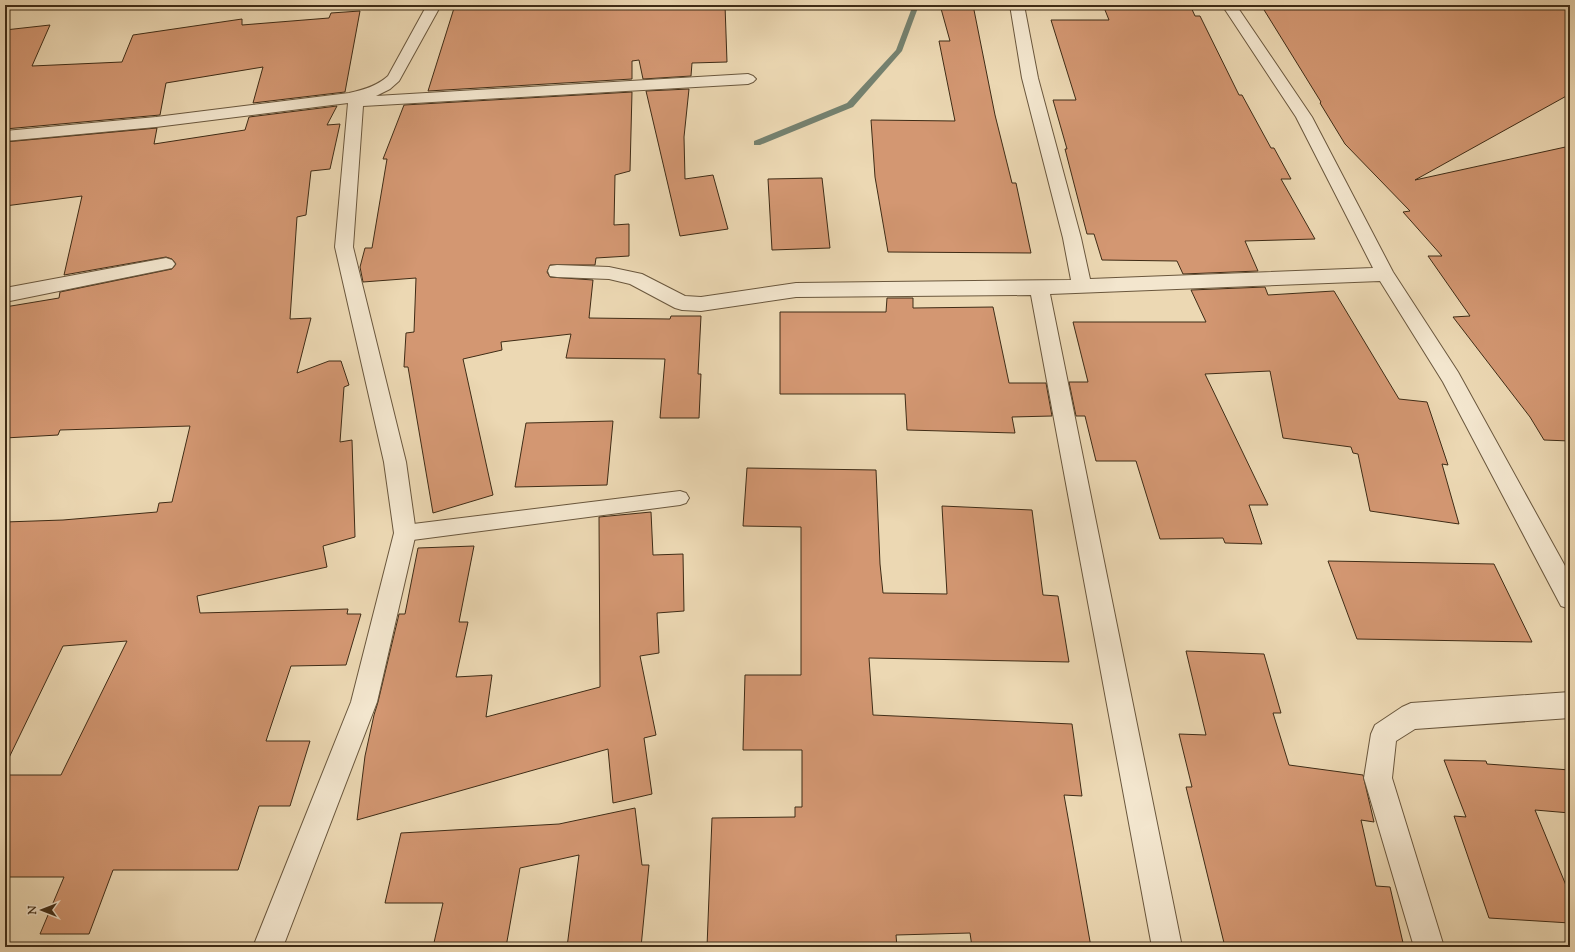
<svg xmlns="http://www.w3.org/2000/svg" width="1575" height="952" viewBox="0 0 1575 952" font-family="'Sorts Mill Goudy',serif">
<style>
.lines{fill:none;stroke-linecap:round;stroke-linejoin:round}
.stream{fill:#75816f;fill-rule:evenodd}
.building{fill:#d39772;stroke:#3f2c16}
.lane-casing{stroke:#6a573d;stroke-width:2}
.street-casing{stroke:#6a573d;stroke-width:2}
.lane{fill:#f3e6ce;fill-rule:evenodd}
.street{fill:#f3e6ce;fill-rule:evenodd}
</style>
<rect width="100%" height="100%" fill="#ecd8b3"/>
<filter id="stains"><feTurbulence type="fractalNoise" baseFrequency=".005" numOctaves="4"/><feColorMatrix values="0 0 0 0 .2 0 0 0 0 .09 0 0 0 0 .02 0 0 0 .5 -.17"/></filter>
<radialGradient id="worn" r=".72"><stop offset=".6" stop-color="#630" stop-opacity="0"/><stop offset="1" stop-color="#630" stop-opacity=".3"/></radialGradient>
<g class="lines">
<polygon class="stream" points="913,5 919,5 902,51 853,107 760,145 754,145 754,141 847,103 896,50"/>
</g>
<g class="building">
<polygon points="455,5 725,5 727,62 692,63 691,76 643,79 639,60 632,61 632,79 428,91"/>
<polygon points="940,5 973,5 995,115 1012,183 1016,183 1031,253 888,252 875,177 871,120 955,121 939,41 950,41"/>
<polygon points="1103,5 1190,5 1195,16 1200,16 1239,95 1242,95 1271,148 1274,148 1291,179 1281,179 1315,239 1245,241 1258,271 1183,274 1177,261 1102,260 1094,234 1087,234 1065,149 1067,149 1053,100 1076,100 1051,20 1109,20"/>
<polygon points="1261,5 1570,5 1570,94 1415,180 1570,146 1570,441 1544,440 1530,417 1453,317 1470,316 1428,256 1442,256 1403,212 1410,211 1345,144 1320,103 1321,102"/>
<polygon points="360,11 345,92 253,103 263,67 166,83 160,115 5,129 5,30 50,25 32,66 122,62 133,35 242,19 242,25 329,18 331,13"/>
<polygon points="689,89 684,137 685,179 713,175 728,229 680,236 646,91"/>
<polygon points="632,92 630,171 615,175 614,225 629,224 629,256 596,258 595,265 550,265 547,272 550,277 593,280 589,318 670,319 671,316 701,316 698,374 701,374 699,418 660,418 665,359 566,358 571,334 501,342 502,350 463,359 493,495 433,513 408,367 404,367 406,333 414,332 416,278 363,282 360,267 365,248 372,248 387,159 383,159 404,105"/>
<polygon points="337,106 327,125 340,124 330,169 311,171 306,215 297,217 290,319 311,318 297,373 329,361 341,361 349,385 344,387 340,442 352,440 355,537 323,546 327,567 197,596 200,613 348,609 347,614 361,614 346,665 291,666 266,741 310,741 290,806 259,806 238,870 113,870 89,934 40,934 64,877 5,877 5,775 61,775 127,641 63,646 5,766 5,522 63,520 157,512 159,503 172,502 190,426 60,430 58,435 5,438 5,307 59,298 60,292 172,269 176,264 172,259 166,257 64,275 82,196 5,206 5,142 157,128 154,144 245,130 249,117"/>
<polygon points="822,178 830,248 772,250 768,179"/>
<polygon points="1265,287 1268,295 1334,291 1399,399 1427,402 1448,465 1442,464 1459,524 1370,511 1358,454 1353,453 1351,447 1283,438 1270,371 1205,374 1268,505 1249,505 1262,544 1225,543 1223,538 1160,539 1136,461 1096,461 1085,416 1076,416 1069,382 1088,382 1073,322 1206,322 1191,290"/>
<polygon points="887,298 913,298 913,308 993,307 1009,383 1046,383 1052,416 1012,417 1015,433 907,430 905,394 780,394 780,312 886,312"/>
<polygon points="613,421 607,485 515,487 526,423"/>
<polygon points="747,468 876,470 880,564 883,593 947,594 942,506 1032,510 1043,595 1058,596 1069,662 869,658 873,715 1072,724 1082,796 1064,795 1091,947 972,947 970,933 896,935 897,947 707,947 712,818 795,817 795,807 802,807 802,750 743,750 745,675 801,675 801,527 743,526"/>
<polygon points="651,512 653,555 683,554 684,611 657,613 659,653 640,656 656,735 644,738 652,794 613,803 608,749 357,820 365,756 374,715 378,702 399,614 405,614 418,548 474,546 459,622 468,622 456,677 492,675 486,717 600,687 599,517"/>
<polygon points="1328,561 1494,564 1532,642 1357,639"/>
<polygon points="1186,651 1264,654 1281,713 1273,713 1289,765 1363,775 1374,822 1361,820 1376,886 1390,887 1404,947 1225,947 1186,787 1192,787 1179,734 1206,735"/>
<polygon points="1444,760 1486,761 1487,764 1570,770 1570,813 1535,810 1570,895 1570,923 1489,918 1454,816 1466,817"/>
<polygon points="635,808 642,865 649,865 641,947 567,947 579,855 520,868 506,947 433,947 443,903 385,903 401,833 559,824"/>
</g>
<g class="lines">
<g class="lane-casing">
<polygon id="lane" points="680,491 686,493 689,498 686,503 680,505 405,541 399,538 396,533 399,528 405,525"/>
</g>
<g class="street-casing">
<g id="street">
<path d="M427,5H441L399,81L390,89L376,96L748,74L753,76L756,79L753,82L748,84L363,106L353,247L406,462L416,533L377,702L283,947H253L351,702L394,533L384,462L335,247L348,103L156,127L5,141V131L156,117L349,93C363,90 377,86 388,76Z"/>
<polygon points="1010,5 1024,5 1038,78 1081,238 1090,279 1373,268 1296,117 1222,5 1236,5 1312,117 1393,272 1458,372 1570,575 1570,609 1561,606 1443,382 1380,281 1050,294 1182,947 1152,947 1031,295 796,297 701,311 682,310 675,308 630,284 609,279 557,277 550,276 548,271 550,266 557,265 609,267 642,274 685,296 701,297 796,283 1071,280 1063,238 1022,78"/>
<polygon points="166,258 172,260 175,264 172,268 5,302 5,288"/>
<polygon points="1570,692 1570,718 1415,729 1396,741 1392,778 1444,947 1414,947 1364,778 1371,734 1375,725 1402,707 1411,703"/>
</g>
</g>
<use href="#lane" class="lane"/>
<use href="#street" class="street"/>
</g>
<rect width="1575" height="952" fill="none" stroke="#ecd8b3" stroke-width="20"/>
<rect x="6" y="6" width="1563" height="940" fill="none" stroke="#3f2c16" stroke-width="2"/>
<rect x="10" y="10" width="1555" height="932" fill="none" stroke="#3f2c16"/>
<g transform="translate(42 910) rotate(270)" stroke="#f3e6ce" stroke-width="3" paint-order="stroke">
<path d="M0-3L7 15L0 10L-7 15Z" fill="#3f2c16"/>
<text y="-6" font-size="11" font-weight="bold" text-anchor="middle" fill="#3f2c16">N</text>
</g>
<rect width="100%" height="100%" filter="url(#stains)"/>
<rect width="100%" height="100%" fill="url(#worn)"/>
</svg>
